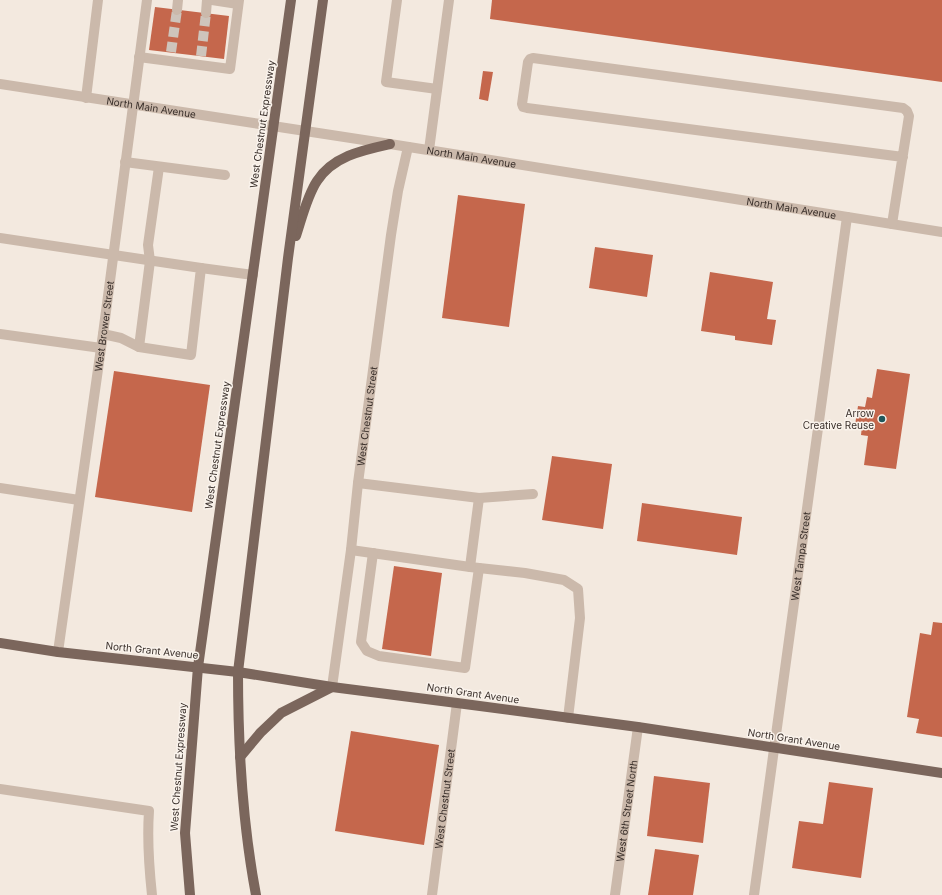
<svg xmlns="http://www.w3.org/2000/svg" width="942" height="895" viewBox="0 0 942 895" font-family="Inter,sans-serif">
<style>
.building{fill:#c5674c}
.lines{fill:none;stroke-linecap:round;stroke-linejoin:round}
.minor-tunnel{stroke:#cec4bb;stroke-width:10;stroke-dasharray:10 5;stroke-linecap:butt}
.minor{stroke:#cbb9ab;stroke-width:10}
.major{stroke:#7b665c;stroke-width:10}
.poi-dot{fill:#20575b;stroke:#faf3ec;stroke-width:1.5}
.labels{text-anchor:middle;stroke-width:3;stroke-linejoin:round;paint-order:stroke}
.street-label{font-size:10px;fill:#392f2a;stroke:#faf3ec}
.poi-label{font-size:10px;fill:#392f2a;stroke:#faf3ec;text-anchor:end}
</style>
<rect width="100%" height="100%" fill="#f3e9df"/>
<g class="building">
<polygon points="492,0 942,0 942,82 490,19"/>
<polygon points="155,7 229,16 224,59 149,50"/>
<polygon points="483,71 493,72 488,101 479,99"/>
<polygon points="458,195 525,204 509,327 442,318"/>
<polygon points="595,247 653,255 647,297 589,288"/>
<polygon points="710,272 773,282 767,319 776,320 772,345 735,340 735,336 701,331"/>
<polygon points="877,369 910,374 896,469 864,465 868,436 861,435 862,426 855,425 858,406 865,407 867,397 872,398"/>
<polygon points="114,371 210,385 192,512 95,497"/>
<polygon points="552,456 612,464 603,529 542,520"/>
<polygon points="642,503 742,517 737,555 637,541"/>
<polygon points="394,566 442,573 431,656 382,649"/>
<polygon points="933,622 942,623 942,737 916,733 919,719 907,717 920,633 931,635"/>
<polygon points="351,731 439,745 424,845 335,831"/>
<polygon points="654,776 710,783 703,843 647,836"/>
<polygon points="829,782 873,788 861,878 792,868 799,821 823,824"/>
<polygon points="655,849 699,855 693,895 648,895"/>
</g>
<g class="lines">
<g class="minor-tunnel">
<polyline points="171,52 177,10"/>
<polyline points="201,56 206,13"/>
</g>
<g class="minor">
<polyline points="212,0 238,4"/>
<polyline points="397,0 386,82 437,89"/>
<polyline points="177,10 178,0"/>
<polyline points="206,13 207,0"/>
<polyline points="139,57 230,69 239,0"/>
<path id="s1" d="M0,84L390,144L942,232"/>
<polyline points="86,98 98,0"/>
<polyline points="429,150 449,0"/>
<polyline points="125,162 225,175"/>
<polyline points="892,224 909,116 907,111 903,108 533,58 530,59 528,62 522,104 523,107 527,108 903,157"/>
<polyline points="0,238 201,268 191,355 139,347"/>
<polyline points="201,268 253,275"/>
<polyline points="0,334 101,348"/>
<polyline points="103,334 121,338 139,347 150,261 148,245 159,167"/>
<polyline points="358,483 479,498 533,494"/>
<polyline points="0,488 79,500"/>
<polyline points="351,550 470,567 525,573 564,580 578,589 580,618 568,718"/>
<polyline points="373,553 361,642 367,651 379,656 465,668 479,568"/>
<polyline points="470,567 479,498"/>
<path id="s2" d="M58,652L103,334L147,0"/>
<path id="s3" d="M332,687L351,550L358,483L391,235L398,191L408,147"/>
<path d="M0,789L149,811C147,839 149,867 152,895"/>
<path id="s4" d="M432,895L457,703"/>
<path id="s5" d="M615,895L638,727"/>
<path id="s6" d="M754,895L847,217"/>
</g>
<g class="major">
<path d="M296,236C302,218 307,196 317,181C333,156 363,150 390,144"/>
<polyline points="0,643 58,652 238,672 332,687 457,703 638,727 942,773"/>
<polyline points="240,757 261,732 281,713 332,687"/>
<polyline points="190,895 185,833 198,667 291,0"/>
<path d="M256,895C242,821 238,747 238,672L288,258L323,0"/>
</g>
</g>
<circle class="poi-dot" cx="882" cy="419" r="4"/>
<g class="labels">
<g class="street-label">
<text dy="4" stroke="none"><textPath href="#s1" startOffset="153">North Main Avenue</textPath></text>
<text transform="translate(262 124) rotate(-82)" y="4">West Chestnut Expressway</text>
<text dy="4" stroke="none"><textPath href="#s1" startOffset="477">North Main Avenue</textPath></text>
<text dy="4" stroke="none"><textPath href="#s1" startOffset="801">North Main Avenue</textPath></text>
<text dy="4" stroke="none"><textPath href="#s2" startOffset="329">West Brower Street</textPath></text>
<text dy="4" stroke="none"><textPath href="#s3" startOffset="273">West Chestnut Street</textPath></text>
<text transform="translate(217 445) rotate(-82)" y="4">West Chestnut Expressway</text>
<text dy="4" stroke="none"><textPath href="#s6" startOffset="342">West Tampa Street</textPath></text>
<text transform="translate(152 650) rotate(6)" y="4">North Grant Avenue</text>
<text transform="translate(473 693) rotate(8)" y="4">North Grant Avenue</text>
<text transform="translate(794 739) rotate(9)" y="4">North Grant Avenue</text>
<text transform="translate(178 767) rotate(-86)" y="4">West Chestnut Expressway</text>
<text dy="4" stroke="none"><textPath href="#s4" startOffset="97">West Chestnut Street</textPath></text>
<text dy="4" stroke="none"><textPath href="#s5" startOffset="85">West 6th Street North</textPath></text>
</g>
<g class="poi-label">
<text x="874" y="417">Arrow<tspan x="874" dy="12">Creative Reuse</tspan></text>
</g>
</g>
</svg>
